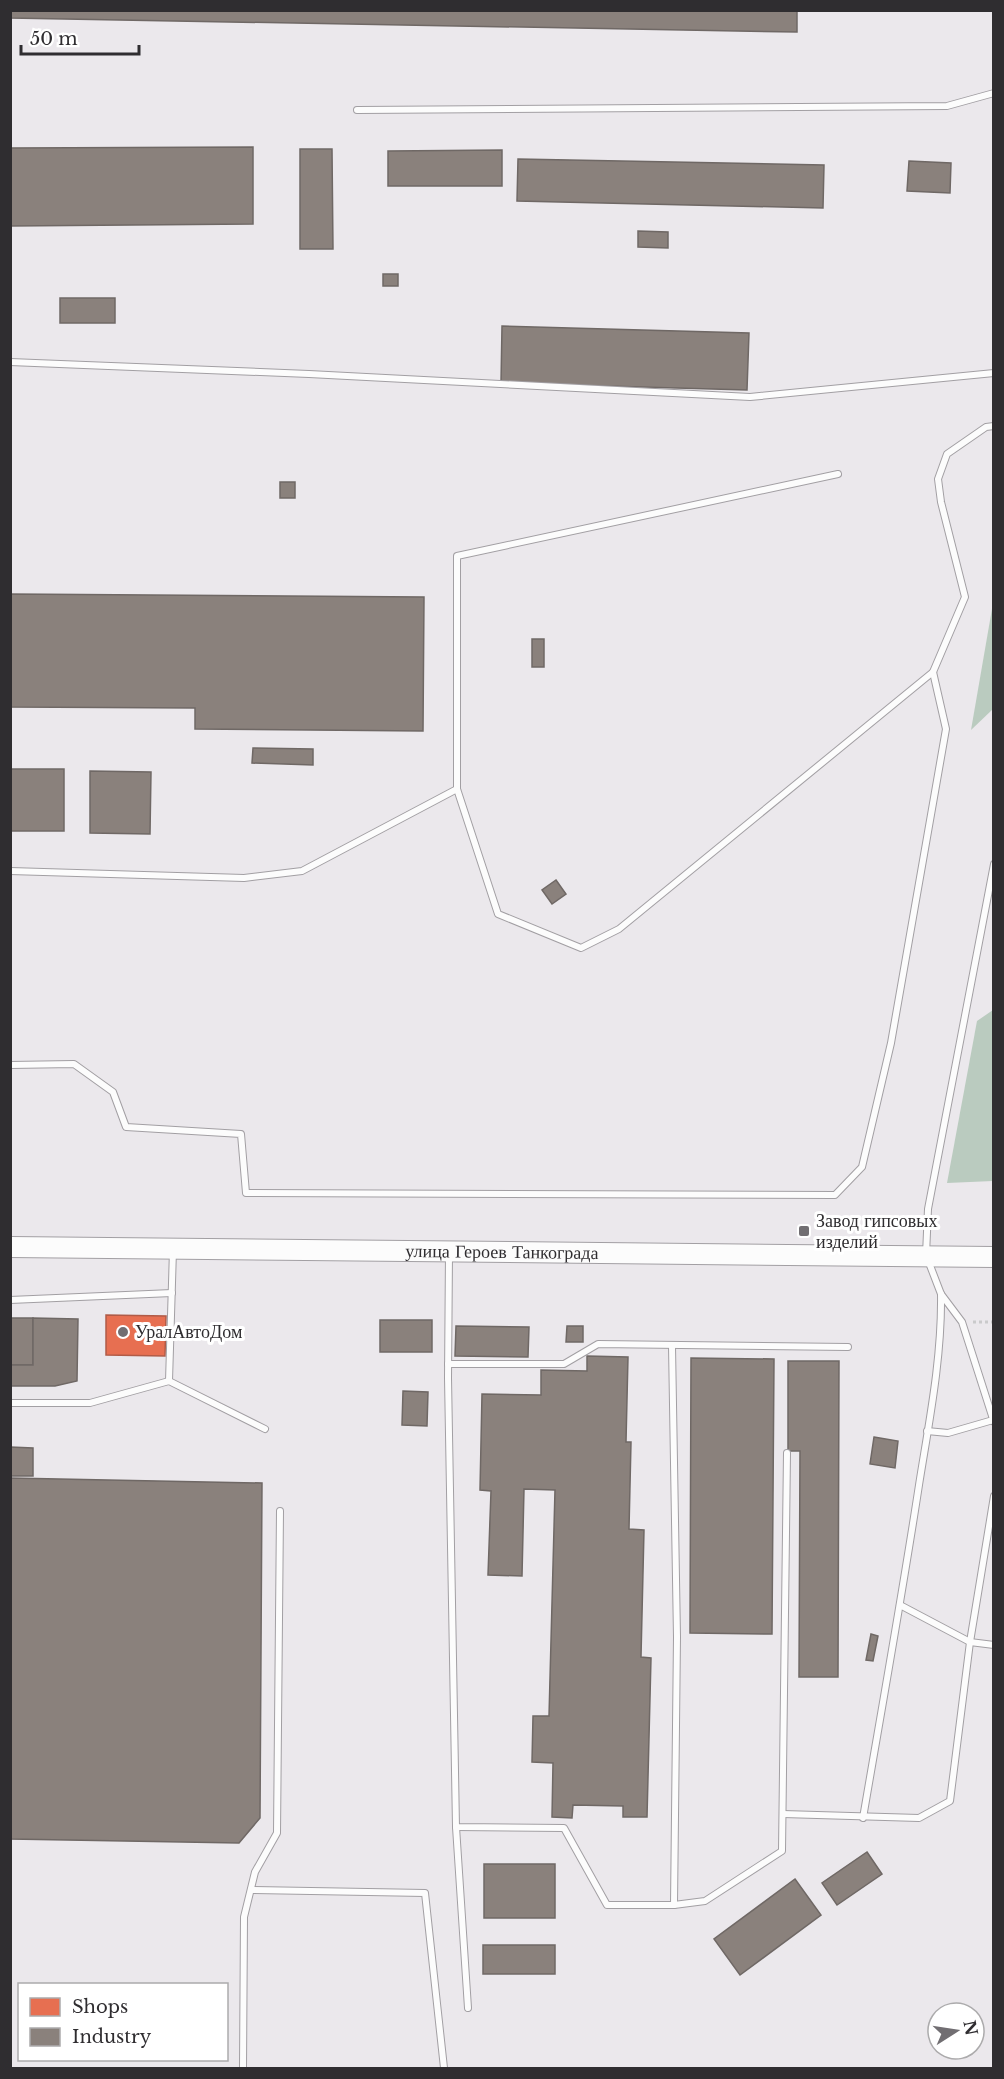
<svg xmlns="http://www.w3.org/2000/svg" width="1004" height="2079" viewBox="0 0 1004 2079" font-family="'Libre Baskerville',serif">
<style>
.forest{fill:#bacbbf}
.shops{fill:#e76f51;stroke:#b05b47;stroke-width:1.5}
.industry{fill:#8a817c;stroke:#6f6865;stroke-width:1.5}
.lines{fill:none;stroke-linecap:round;stroke-linejoin:round}
.lane-casing{stroke:#a29fa3;stroke-width:8}
.primary-casing{stroke:#a29fa3;stroke-width:22}
.path{stroke:#cacacb;stroke-width:3;stroke-dasharray:3 3;stroke-linecap:butt}
.lane{stroke:#fcfcfc;stroke-width:6}
.primary{stroke:#fcfcfc;stroke-width:20}
.poi-dot{fill:#716e72;stroke:#fff;stroke-width:2}
.labels{text-anchor:middle;stroke-width:6;stroke-linejoin:round;paint-order:stroke}
.poi-label{font-size:18px;fill:#2f2d30;stroke:#fff;text-anchor:start}
.street-label{font-size:18px;fill:#2f2d30;stroke:#fff}
</style>
<rect width="100%" height="100%" fill="#ebe8ec"/>
<g class="forest">
<polygon points="993,603 993,709 971,730"/>
<polygon points="993,1010 993,1181 947,1183 977,1021"/>
</g>
<polygon class="shops" points="106,1315 166,1316 165,1356 106,1355"/>
<g class="industry">
<polygon points="10,10 797,10 797,32 10,18"/>
<polygon points="253,147 253,224 10,226 10,148"/>
<polygon points="300,149 332,149 333,249 300,249"/>
<polygon points="502,150 502,186 388,186 388,151"/>
<polygon points="518,159 824,165 823,208 517,201"/>
<polygon points="909,161 951,163 950,193 907,191"/>
<polygon points="638,231 668,232 668,248 638,247"/>
<rect x="383" y="274" width="15" height="12"/>
<rect x="60" y="298" width="55" height="25"/>
<polygon points="502,326 749,333 747,390 501,383"/>
<rect x="280" y="482" width="15" height="16"/>
<polygon points="10,594 424,597 423,731 195,729 195,708 10,707"/>
<rect x="532" y="639" width="12" height="28"/>
<polygon points="253,748 313,749 313,765 252,763"/>
<rect x="10" y="769" width="54" height="62"/>
<polygon points="90,771 151,772 150,834 90,833"/>
<polygon points="556,880 566,894 552,904 542,890"/>
<rect x="10" y="1318" width="23" height="47"/>
<polygon points="33,1318 78,1319 77,1381 55,1386 10,1386 10,1365 33,1365"/>
<rect x="380" y="1320" width="52" height="32"/>
<polygon points="456,1326 529,1327 528,1357 455,1356"/>
<polygon points="567,1326 583,1326 583,1342 566,1342"/>
<polygon points="587,1356 628,1357 626,1442 631,1442 629,1529 644,1530 641,1657 651,1658 647,1817 623,1817 623,1806 573,1805 572,1818 552,1817 553,1763 532,1762 533,1716 549,1716 555,1490 524,1489 522,1576 488,1575 491,1491 480,1490 482,1394 541,1395 541,1370 587,1371"/>
<polygon points="691,1358 774,1359 772,1634 690,1633"/>
<polygon points="788,1361 839,1361 838,1677 799,1677 800,1451 788,1451"/>
<polygon points="403,1391 428,1392 427,1426 402,1425"/>
<polygon points="874,1437 898,1441 895,1468 870,1464"/>
<polygon points="10,1447 33,1448 33,1476 10,1476"/>
<polygon points="10,1478 262,1483 260,1818 239,1843 10,1839"/>
<polygon points="871,1634 878,1636 873,1661 866,1660"/>
<polygon points="867,1852 882,1874 837,1905 822,1883"/>
<rect x="484" y="1864" width="71" height="54"/>
<polygon points="795,1879 821,1915 740,1975 714,1939"/>
<rect x="483" y="1945" width="72" height="29"/>
</g>
<g class="lines">
<g class="lane-casing">
<g id="lane">
<polyline points="357,110 947,106 994,93"/>
<polyline points="10,362 309,374 750,397 994,373"/>
<polyline points="838,474 457,556 457,789 498,914 581,948 619,929 933,672"/>
<polyline points="994,864 928,1209 926,1255 941,1294 962,1322 994,1422"/>
<polyline points="10,871 244,878 302,871 457,789"/>
<polyline points="10,1065 74,1064 113,1092 126,1127 241,1134 246,1193 835,1195 862,1167 891,1043 946,729 933,672 965,597 941,502 938,479 947,454 986,427 994,426"/>
<polyline points="449,1254 448,1378 456,1827 564,1828 607,1905 674,1905 705,1901 782,1851 787,1453"/>
<polyline points="10,1300 172,1293"/>
<polyline points="672,1346 677,1637 674,1905"/>
<polyline points="448,1364 564,1364 598,1344 848,1347"/>
<polyline points="169,1381 173,1250"/>
<polyline points="10,1403 90,1403 169,1381 265,1429"/>
<polyline points="927,1431 948,1433 993,1420"/>
<polyline points="900,1605 970,1642 994,1645"/>
<polyline points="783,1814 919,1818 950,1801 970,1642 994,1496"/>
<path d="M863,1818C882,1707 902,1596 919,1485C929,1422 942,1358 941,1294"/>
<polyline points="456,1827 468,2008"/>
<polyline points="251,1890 425,1893 444,2068"/>
<polyline points="243,2068 244,1917 255,1872 277,1833 280,1511"/>
</g>
</g>
<g class="primary-casing">
<g id="primary">
<path id="s1" d="M10,1247L994,1257"/>
</g>
</g>
<polyline class="path" points="973,1322 994,1322"/>
<use href="#lane" class="lane"/>
<use href="#primary" class="primary"/>
</g>
<g class="poi-dot">
<rect x="798" y="1225" width="12" height="12" rx="3"/>
<circle cx="123" cy="1332" r="6"/>
</g>
<g class="labels">
<g class="poi-label">
<text x="816" y="1227">Завод гипсовых<tspan x="816" dy="21">изделий</tspan></text>
<text x="135" y="1338">УралАвтоДом</text>
</g>
<g class="street-label">
<text dy="6" stroke="none"><textPath href="#s1" startOffset="492">улица Героев Танкограда</textPath></text>
</g>
</g>
<rect width="1004" height="2079" fill="none" stroke="#2f2d30" stroke-width="24"/>
<rect x="18" y="1983" width="210" height="78" fill="#ffffff" stroke="#acabac" stroke-width="1.5"/>
<rect x="30" y="1998" width="30" height="18" fill="#e76f51" stroke="#acabac" stroke-width="1.5"/>
<text x="72" y="2013" font-size="18" fill="#2f2d30">Shops</text>
<rect x="30" y="2028" width="30" height="18" fill="#8a817c" stroke="#acabac" stroke-width="1.5"/>
<text x="72" y="2043" font-size="18" fill="#2f2d30">Industry</text>
<g transform="translate(956 2031) rotate(78)"><circle r="28" fill="#ffffff" stroke="#acabac" stroke-width="1.5"/>
<path d="M0-4.5L10 22L0 15L-10 22Z" fill="#716e72"/>
<text y="-9" font-size="16" font-weight="bold" text-anchor="middle" fill="#2f2d30">N</text>
</g>
<path d="M21 45v9h118v-9" fill="none" stroke="#2f2d30" stroke-width="3"/>
<text x="30" y="45" font-size="18" fill="#2f2d30" stroke="#ffffff" stroke-width="4.5" paint-order="stroke">50 m</text>
</svg>
